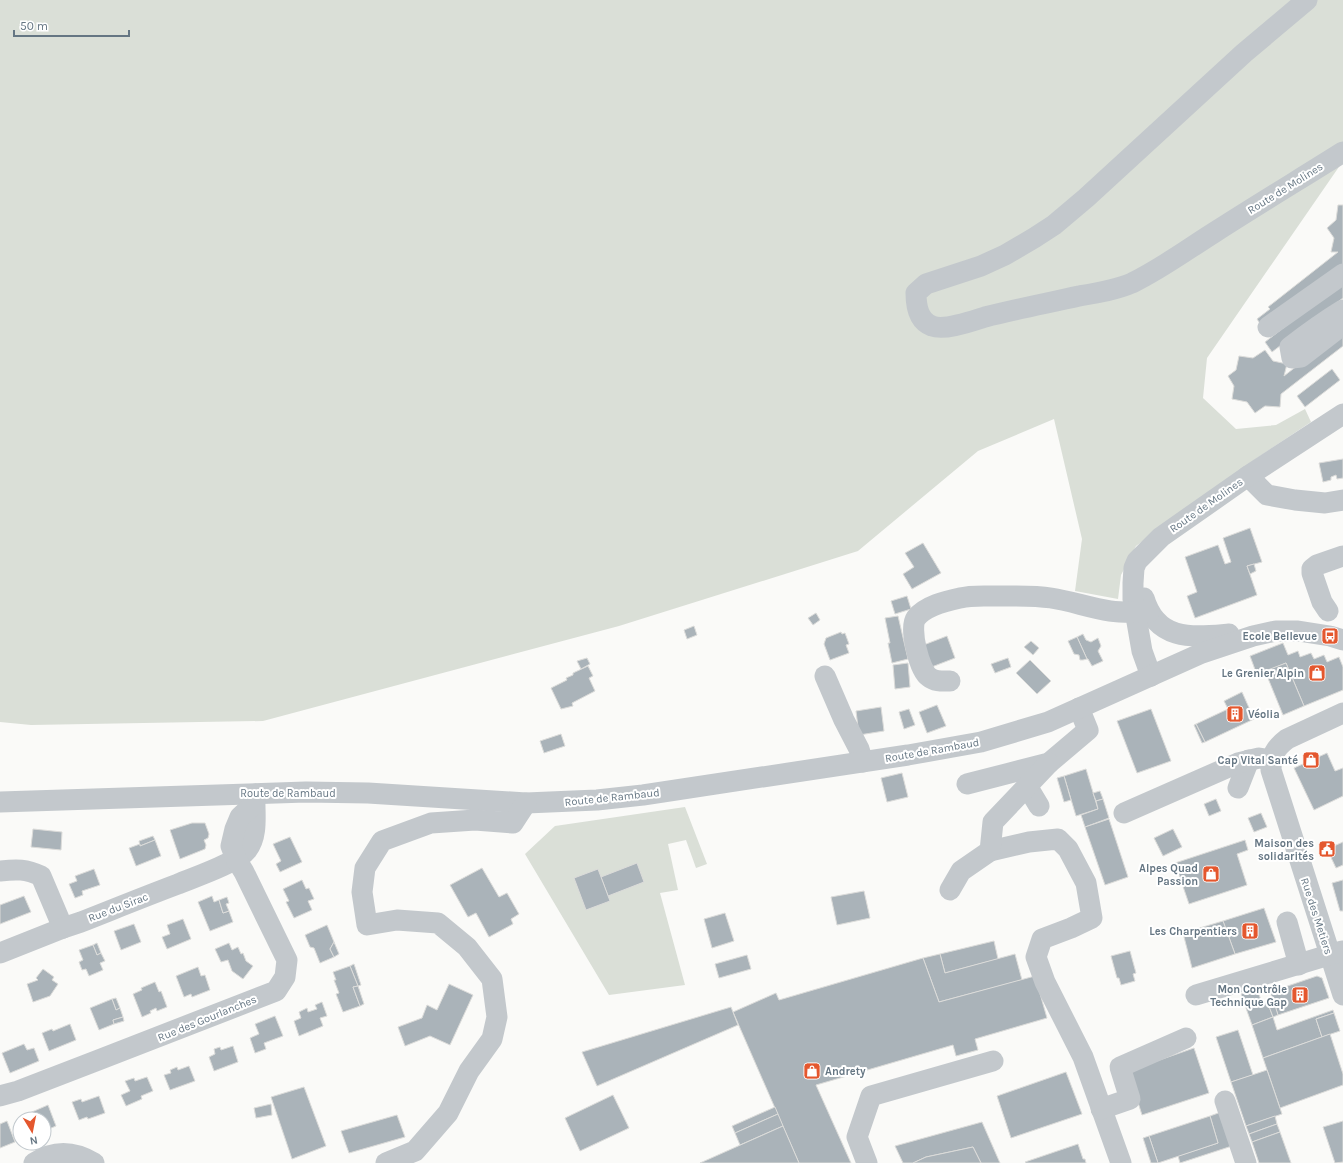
<svg xmlns="http://www.w3.org/2000/svg" width="1343" height="1163" viewBox="0 0 1343 1163" font-family="Karla,sans-serif">
<style>
.green{fill:#dadfd7}
.building{fill:#aab3b9;stroke:#dcdcda}
.lines{fill:none;stroke-linecap:round;stroke-linejoin:round}
.minor{stroke:#c3c8cc;stroke-width:21}
.labels{text-anchor:middle;stroke-width:4;stroke-linejoin:round;paint-order:stroke}
.street-label{font-size:11px;fill:#657683;stroke:#fff}
.poi-label{font-size:11px;font-weight:bold;fill:#657683;stroke:#fff;text-anchor:end}
</style>
<rect width="100%" height="100%" fill="#fafaf8"/>
<g class="green">
<polygon points="0,0 1343,0 1343,161 1207,358 1203,398 1236,429 1276,425 1305,409 1311,422 1257,458 1136,546 1121,575 1118,599 1075,591 1082,539 1054,419 978,451 858,551 619,626 263,721 31,725 0,722"/>
<polygon points="685,807 707,864 696,868 686,840 668,844 678,890 660,893 685,985 609,995 525,854 555,826"/>
</g>
<g class="building">
<polygon points="1338,205 1343,205 1343,267 1263,328 1257,319 1270,309 1268,307 1338,252 1331,252 1334,238 1327,228 1336,220"/>
<polygon points="1343,282 1343,298 1272,352 1265,342"/>
<polygon points="1343,330 1343,346 1281,394 1280,407 1265,406 1255,413 1247,402 1232,399 1234,386 1228,376 1236,370 1239,356 1253,358 1265,350 1273,361 1287,364 1284,376"/>
<polygon points="1332,369 1340,380 1305,407 1297,396"/>
<polygon points="1343,459 1343,478 1337,479 1336,475 1331,477 1331,480 1323,482 1319,463"/>
<polygon points="1250,528 1262,562 1247,566 1257,595 1195,618 1187,596 1197,592 1185,557 1218,545 1225,564 1231,562 1223,538"/>
<polygon points="923,543 941,573 912,589 903,574 914,567 905,553"/>
<polygon points="1254,564 1256,571 1250,574 1247,566"/>
<polygon points="907,596 911,609 895,614 891,601"/>
<polygon points="816,613 820,620 813,625 808,618"/>
<polygon points="898,616 908,659 892,663 888,643 890,643 885,618"/>
<polygon points="694,626 697,635 687,639 684,630"/>
<polygon points="841,632 842,634 845,633 849,644 846,645 849,653 830,660 824,644 826,638"/>
<polygon points="1083,634 1086,640 1091,642 1098,638 1101,646 1098,651 1103,661 1092,666 1088,659 1087,659 1077,637"/>
<polygon points="947,636 955,658 929,668 921,646"/>
<polygon points="1077,637 1087,659 1083,660 1080,660 1079,655 1074,654 1068,641"/>
<polygon points="1031,641 1039,648 1033,655 1024,647"/>
<polygon points="1283,643 1288,655 1298,651 1300,657 1311,653 1314,659 1324,655 1327,662 1339,657 1343,667 1343,690 1304,706 1286,663 1257,675 1250,656"/>
<polygon points="587,658 590,664 581,669 577,661"/>
<polygon points="1008,658 1011,667 995,673 991,664"/>
<polygon points="1030,660 1051,681 1037,694 1016,673"/>
<polygon points="908,663 910,687 895,689 893,665"/>
<polygon points="1286,663 1304,706 1283,715 1265,671"/>
<polygon points="588,666 593,676 589,678 595,691 572,703 573,706 561,709 551,688 567,680 566,678 573,675 573,673"/>
<polygon points="1242,692 1254,719 1205,742 1196,724 1228,709 1224,701"/>
<polygon points="937,705 946,726 927,733 919,712"/>
<polygon points="881,707 884,731 859,735 856,711"/>
<polygon points="909,709 915,725 904,729 899,712"/>
<polygon points="1151,709 1171,761 1137,773 1117,721"/>
<polygon points="1196,724 1205,742 1202,743 1194,725"/>
<polygon points="561,734 565,746 544,753 540,741"/>
<polygon points="1327,753 1335,771 1343,768 1343,796 1314,810 1294,768"/>
<polygon points="1086,769 1098,809 1076,816 1064,776"/>
<polygon points="902,773 908,797 887,802 881,778"/>
<polygon points="1064,776 1071,800 1064,802 1057,778"/>
<polygon points="1100,791 1103,799 1096,801 1093,793"/>
<polygon points="1103,799 1109,818 1085,827 1081,815 1098,809 1096,801"/>
<polygon points="1216,799 1221,811 1209,816 1204,804"/>
<polygon points="1261,813 1267,827 1254,832 1248,818"/>
<polygon points="1109,819 1128,877 1105,885 1085,827"/>
<polygon points="192,823 205,823 209,834 208,838 204,840 206,845 205,849 180,859 170,830"/>
<polygon points="33,829 62,832 61,850 31,847"/>
<polygon points="1173,829 1182,847 1163,856 1154,838"/>
<polygon points="153,836 155,840 140,846 139,841"/>
<polygon points="290,837 302,862 280,872 276,864 281,861 273,844"/>
<polygon points="155,840 161,856 136,866 129,848 140,844 140,846"/>
<polygon points="1245,840 1248,850 1237,854 1247,885 1189,904 1175,863"/>
<polygon points="1343,842 1343,865 1336,868 1327,849"/>
<polygon points="637,863 644,882 608,896 601,877"/>
<polygon points="482,868 499,897 507,893 519,914 511,919 513,924 489,937 476,913 468,917 450,885"/>
<polygon points="94,869 100,885 82,891 83,895 75,898 69,884 77,881 75,876"/>
<polygon points="598,869 610,901 586,910 574,878"/>
<polygon points="302,880 306,889 309,888 314,899 308,901 312,910 294,918 286,902 289,901 283,889"/>
<polygon points="1343,880 1343,911 1340,911 1332,883"/>
<polygon points="864,891 870,918 837,925 831,897"/>
<polygon points="24,896 31,912 0,924 0,905"/>
<polygon points="212,896 214,902 219,900 223,913 229,911 233,922 210,931 198,902"/>
<polygon points="227,897 229,903 226,904 229,911 223,913 219,900"/>
<polygon points="1264,908 1276,942 1235,954 1223,921"/>
<polygon points="725,913 734,941 712,948 704,919"/>
<polygon points="183,919 191,939 167,949 162,937 170,934 167,925"/>
<polygon points="1223,921 1235,954 1192,968 1183,933"/>
<polygon points="134,924 141,942 121,950 114,931"/>
<polygon points="327,925 334,942 330,949 334,957 320,963 314,948 310,947 305,935"/>
<polygon points="994,941 998,959 945,973 940,954"/>
<polygon points="334,942 339,954 334,957 330,949"/>
<polygon points="97,943 101,953 97,955 93,945"/>
<polygon points="229,943 232,950 238,947 241,954 243,953 246,961 253,966 243,979 232,971 228,960 221,962 215,949"/>
<polygon points="93,945 97,955 101,953 105,961 100,963 103,970 89,976 86,969 82,970 79,962 83,960 79,950"/>
<polygon points="1130,951 1136,973 1133,974 1135,981 1121,985 1119,978 1117,978 1111,956"/>
<polygon points="940,954 945,973 1015,954 1022,980 939,1002 923,958"/>
<polygon points="747,955 751,969 719,978 715,964"/>
<polygon points="923,958 939,1002 1035,976 1047,1018 975,1039 978,1050 956,1056 953,1045 816,1085 851,1163 799,1163 733,1012 776,993 779,1000"/>
<polygon points="354,964 361,985 358,986 350,966"/>
<polygon points="350,966 358,986 353,987 360,1006 343,1012 336,994 339,993 334,980 336,980 333,972"/>
<polygon points="198,967 201,976 205,975 210,990 192,997 191,994 184,997 176,976"/>
<polygon points="43,969 54,977 52,980 58,984 50,996 33,1002 27,984 38,980 36,978"/>
<polygon points="1317,976 1322,978 1329,998 1278,1015 1270,992"/>
<polygon points="155,982 159,992 161,991 167,1007 157,1011 156,1008 150,1011 151,1013 142,1017 133,994 142,990 141,988"/>
<polygon points="449,984 473,995 450,1045 430,1036 405,1046 398,1027 422,1018 427,1005 437,1010"/>
<polygon points="358,986 364,1004 360,1006 353,987"/>
<polygon points="1257,989 1262,1003 1267,1001 1273,1017 1252,1025 1241,994"/>
<polygon points="116,998 120,1008 116,1010 112,999"/>
<polygon points="112,999 116,1010 120,1008 123,1017 113,1020 114,1024 99,1030 90,1008"/>
<polygon points="1273,999 1278,1015 1273,1017 1267,1001"/>
<polygon points="322,1002 327,1016 320,1018 323,1026 299,1036 294,1021 301,1018 299,1012 307,1008 308,1012 317,1009 315,1005"/>
<polygon points="731,1007 738,1025 597,1086 582,1052"/>
<polygon points="1333,1010 1334,1013 1316,1019 1322,1037 1263,1058 1252,1025 1273,1017 1277,1030"/>
<polygon points="1334,1013 1340,1031 1322,1037 1316,1019"/>
<polygon points="275,1016 283,1036 264,1043 266,1049 255,1053 250,1038 259,1034 255,1024"/>
<polygon points="123,1017 124,1021 114,1024 113,1020"/>
<polygon points="70,1024 76,1040 49,1051 42,1033 52,1029 53,1031"/>
<polygon points="1238,1030 1253,1075 1231,1082 1216,1037"/>
<polygon points="1330,1034 1343,1074 1343,1085 1280,1108 1263,1058"/>
<polygon points="24,1044 27,1050 34,1048 39,1061 10,1073 2,1053"/>
<polygon points="233,1046 238,1062 214,1071 209,1057 215,1054 214,1049 220,1047 221,1050"/>
<polygon points="1194,1048 1209,1093 1142,1115 1128,1071"/>
<polygon points="189,1066 195,1081 170,1090 164,1075 171,1073 170,1070 177,1067 178,1070"/>
<polygon points="1267,1070 1282,1114 1246,1126 1231,1082"/>
<polygon points="1066,1072 1082,1114 1011,1138 997,1096"/>
<polygon points="147,1077 153,1091 141,1096 142,1099 126,1106 121,1095 130,1091 125,1081 134,1078 135,1081"/>
<polygon points="304,1087 326,1146 292,1159 271,1097"/>
<polygon points="613,1095 629,1128 580,1151 565,1118"/>
<polygon points="99,1096 105,1113 88,1119 87,1117 79,1120 72,1102 81,1099 82,1102"/>
<polygon points="271,1104 272,1115 256,1118 254,1108"/>
<polygon points="48,1105 56,1126 44,1131 44,1119 27,1119 25,1115"/>
<polygon points="775,1107 778,1114 735,1133 732,1126"/>
<polygon points="1221,1112 1232,1146 1180,1163 1178,1156 1218,1143 1210,1116"/>
<polygon points="778,1114 783,1126 740,1145 735,1133"/>
<polygon points="397,1115 405,1137 349,1153 341,1131"/>
<polygon points="1210,1116 1218,1143 1158,1163 1149,1136"/>
<polygon points="1275,1116 1277,1124 1249,1134 1246,1126"/>
<polygon points="7,1121 15,1142 0,1148 0,1124"/>
<polygon points="1343,1121 1343,1162 1335,1163 1323,1127"/>
<polygon points="982,1122 1000,1163 981,1163 973,1147 926,1157 913,1163 903,1163 895,1146"/>
<polygon points="1277,1124 1280,1132 1252,1142 1249,1134"/>
<polygon points="783,1126 799,1163 700,1163"/>
<polygon points="1280,1132 1291,1163 1259,1163 1252,1142"/>
<polygon points="1149,1136 1158,1163 1151,1163 1143,1138"/>
<polygon points="1078,1144 1083,1159 1085,1159 1086,1163 1026,1163 1025,1162"/>
<polygon points="973,1147 981,1163 913,1163 926,1157"/>
</g>
<g class="lines">
<g class="minor">
<path d="M1307,0L1244,53L1086,198L1054,225L1034,238L1005,255L981,266L926,284L916,293C916,306 918,321 932,326C945,331 972,321 985,317C1016,309 1048,303 1079,296C1097,293 1116,290 1132,283C1161,269 1188,249 1215,232C1257,205 1300,179 1343,152"/>
<path d="M1338,313L1336,330L1301,357L1292,358L1290,347C1307,334 1325,321 1343,310"/>
<polyline points="1268,327 1343,274"/>
<polyline points="1248,476 1267,495 1295,500 1325,503 1343,500"/>
<path d="M1144,598C1157,642 1193,637 1229,634"/>
<polyline points="1328,611 1322,602 1312,573 1312,569 1317,565 1343,556"/>
<polyline points="825,676 844,720 859,749 863,762"/>
<polyline points="1151,676 1142,651 1133,599 1133,583 1134,568 1137,561 1161,537 1248,476 1343,414"/>
<path d="M950,681C943,681 935,682 929,677C919,670 909,628 916,618C925,606 946,601 960,598C971,595 984,596 996,596C1014,596 1033,595 1051,598C1071,601 1090,608 1110,611C1123,613 1137,612 1149,612"/>
<path d="M1343,713L1287,739C1275,748 1271,756 1271,770L1343,995"/>
<polyline points="967,784 1049,763 1088,730 1079,708"/>
<polyline points="1027,786 1039,806"/>
<polyline points="1238,788 1249,760"/>
<polyline points="0,802 306,792 368,793 526,803 597,800 643,795 908,755 981,742 1048,722 1202,653 1253,636 1276,631 1298,631 1330,636 1343,640"/>
<polyline points="1124,813 1238,763 1259,758 1271,760"/>
<polyline points="990,851 1029,842 1058,839 1068,849 1086,883 1092,918 1071,928 1042,939 1036,957 1045,982 1083,1057 1121,1163"/>
<path d="M0,871C17,869 26,869 41,876L63,928"/>
<polyline points="950,890 961,871 990,851 993,822 1049,763"/>
<polyline points="1287,922 1299,965"/>
<path d="M0,953L63,928L81,922C114,909 146,896 178,884C195,877 237,863 247,850C259,835 254,811 255,794"/>
<polyline points="1196,995 1342,951"/>
<polyline points="0,1096 18,1091 101,1059 276,991 285,977 287,960 244,872 236,859 231,846 235,829 240,817 254,804"/>
<polyline points="1225,1101 1246,1163"/>
<polyline points="1101,1109 1130,1099 1120,1067 1186,1038"/>
<path d="M34,1163C54,1150 74,1151 94,1163"/>
<polyline points="386,1163 415,1151 448,1113 469,1071 492,1039 497,1017 492,979 467,947 438,923 397,920 367,925 362,892 365,868 382,841 431,823 475,820 513,823 526,803"/>
<polyline points="867,1163 857,1137 871,1096 993,1061"/>
</g>
</g>
<defs>
<g id="bus-square" transform="scale(0.9)"><rect x="-9" y="-9" width="18" height="18" rx="4" fill="#e4572e" stroke="#fff"/><path d="M-5-6H5V4H4V6H2V4H-2V6H-4V4H-5ZM-3.5-4V0h7V-4ZM-3.5 1.2v1.5H-2V1.2ZM2 1.2v1.5H3.5V1.2Z" fill="#fff"/></g>
<g id="shop-square" transform="scale(0.9)"><rect x="-9" y="-9" width="18" height="18" rx="4" fill="#e4572e" stroke="#fff"/><path d="M-5-2.5h2.3a2.7 3.5 0 0 1 5.4 0H5L5.5 6h-11ZM-1.5-2.5h3a1.5 2.3 0 0 0-3 0Z" fill="#fff"/></g>
<g id="building-square" transform="scale(0.9)"><rect x="-9" y="-9" width="18" height="18" rx="4" fill="#e4572e" stroke="#fff"/><path d="M-4-6H4V6H1V3H-1V6H-4ZM-2.5-4.3h1.7v1.8h-1.7ZM.8-4.3h1.7v1.8H.8ZM-2.5-1h1.7V.8h-1.7ZM.8-1h1.7V.8H.8Z" fill="#fff"/></g>
<g id="civic-square" transform="scale(0.9)"><rect x="-9" y="-9" width="18" height="18" rx="4" fill="#e4572e" stroke="#fff"/><path d="M-.6-6.5H3V-4.5H.6V-3L4-1V1h2V6H-6V1h2V-1L-.6-3ZM-1.2 2.5V6h2.4V2.5Z" fill="#fff"/></g>
</defs>
<g fill-rule="evenodd">
<use href="#bus-square" x="1330" y="636"/>
<use href="#shop-square" x="1317" y="673"/>
<use href="#building-square" x="1235" y="714"/>
<use href="#shop-square" x="1311" y="760"/>
<use href="#civic-square" x="1327" y="849"/>
<use href="#shop-square" x="1211" y="874"/>
<use href="#building-square" x="1250" y="931"/>
<use href="#building-square" x="1300" y="995"/>
<use href="#shop-square" x="812" y="1071"/>
</g>
<g class="labels">
<g class="street-label">
<text transform="translate(1285 188) rotate(-32)" y="4">Route de Molines</text>
<text transform="translate(1206 505) rotate(-35)" y="4">Route de Molines</text>
<text transform="translate(932 750) rotate(-10)" y="4">Route de Rambaud</text>
<text x="288" y="797">Route de Rambaud</text>
<text transform="translate(612 797) rotate(-6)" y="4">Route de Rambaud</text>
<text transform="translate(118 907) rotate(-21)" y="4">Rue du Sirac</text>
<text transform="translate(1317 916) rotate(72)" y="4">Rue des Metiers</text>
<text transform="translate(207 1018) rotate(-22)" y="4">Rue des Gourlanches</text>
</g>
<g class="poi-label">
<text x="1317" y="640">Ecole Bellevue</text>
<text x="1304" y="677">Le Grenier Alpin</text>
<text x="1248" y="718" text-anchor="start">Véolia</text>
<text x="1298" y="764">Cap Vital Santé</text>
<text x="1314" y="847">Maison des<tspan x="1314" dy="13">solidarités</tspan></text>
<text x="1198" y="872">Alpes Quad<tspan x="1198" dy="13">Passion</tspan></text>
<text x="1237" y="935">Les Charpentiers</text>
<text x="1287" y="993">Mon Contrôle<tspan x="1287" dy="13">Technique Gap</tspan></text>
<text x="825" y="1075" text-anchor="start">Andrety</text>
</g>
</g>
<g transform="translate(32 1131) rotate(170)"><circle r="19" fill="#ffffff" stroke="#c1c8cd"/>
<path d="M0-3L7 15L0 10L-7 15Z" fill="#e4572e"/>
<text y="-6" font-size="11" font-weight="bold" text-anchor="middle" fill="#657683">N</text>
</g>
<path d="M14 30v6h115v-6" fill="none" stroke="#657683" stroke-width="2"/>
<text x="20" y="30" font-size="12" fill="#657683" stroke="#ffffff" stroke-width="3" paint-order="stroke">50 m</text>
</svg>
